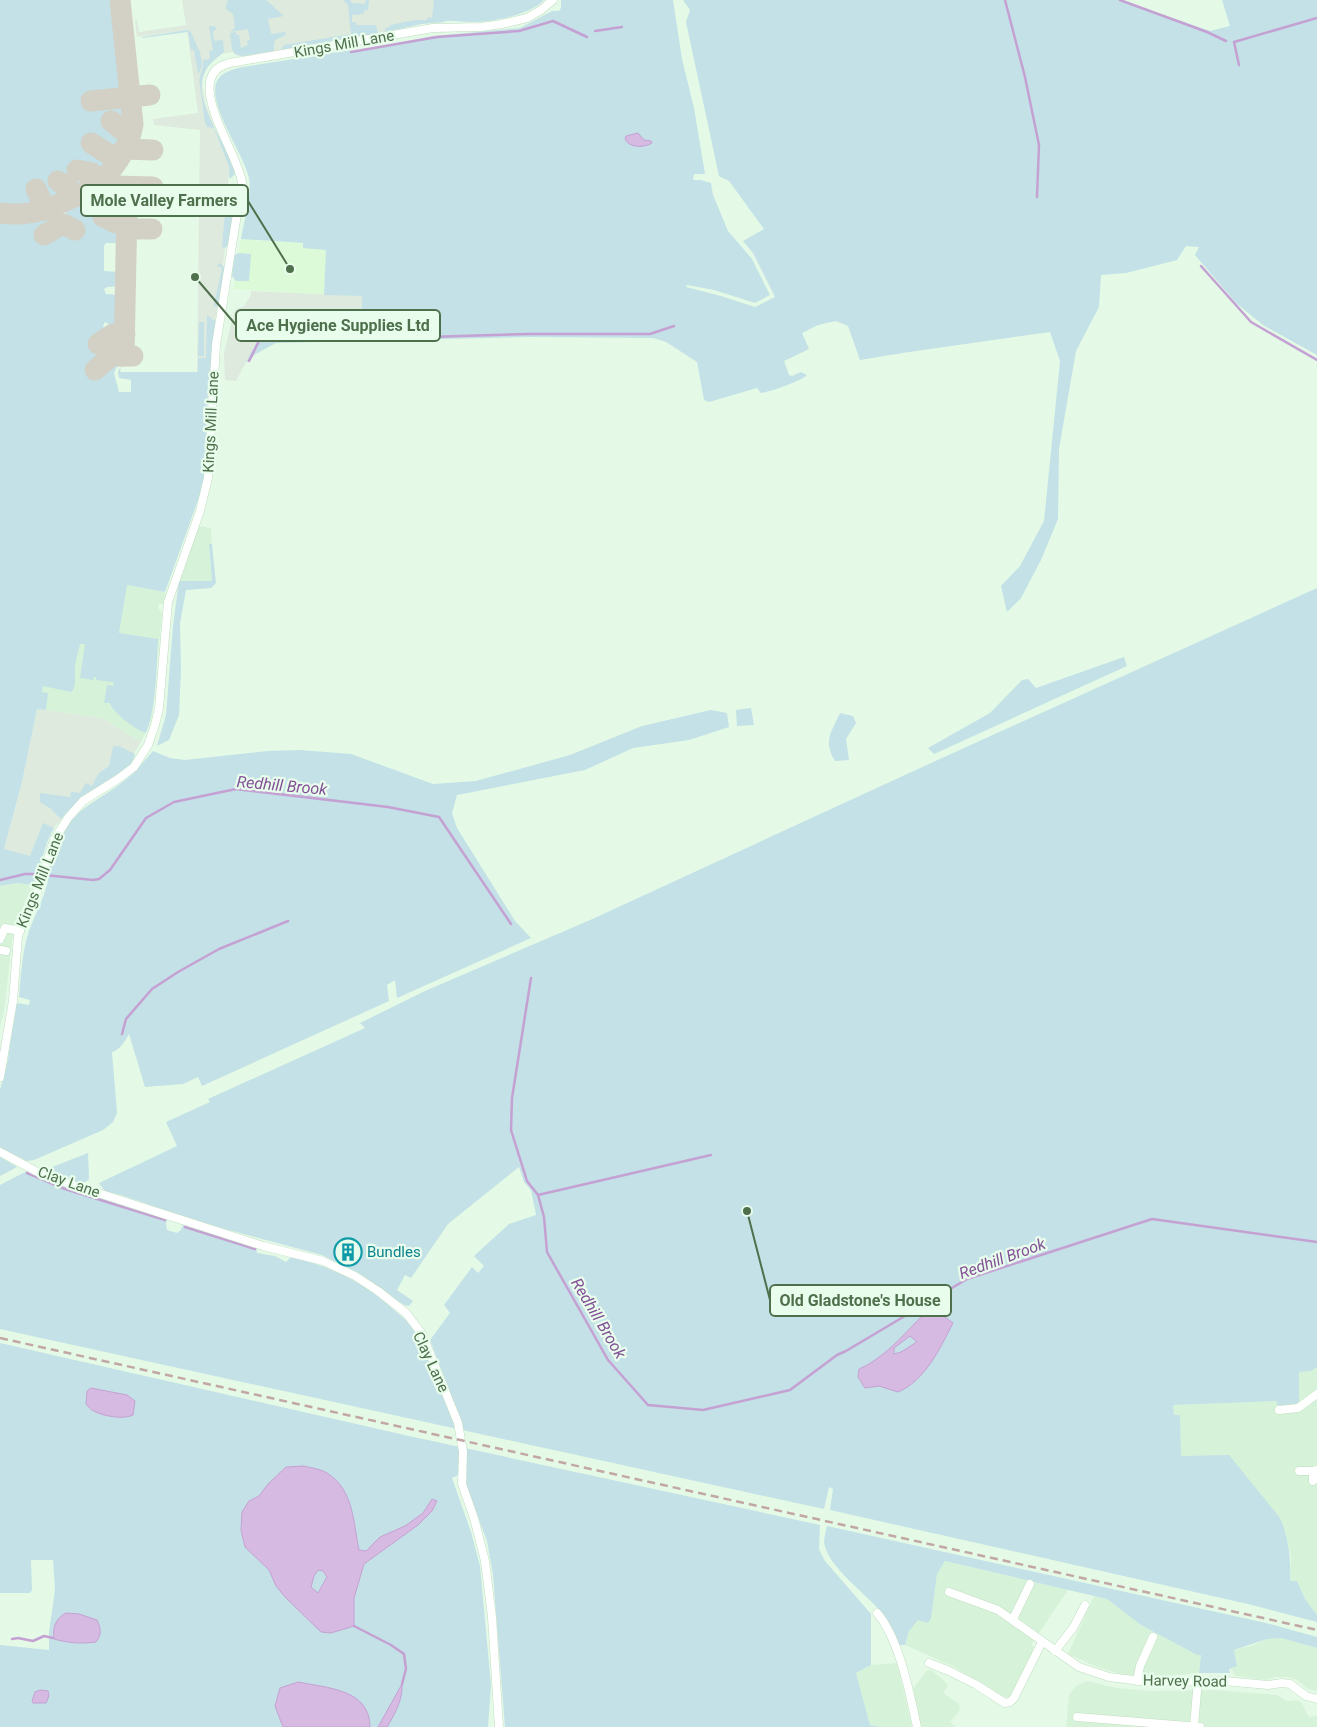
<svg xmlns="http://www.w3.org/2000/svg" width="1317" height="1727" viewBox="0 0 1317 1727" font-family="Roboto,sans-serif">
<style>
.residential{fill:#d6f3d9}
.commercial{fill:#ddfad8}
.industrial{fill:#deeade}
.green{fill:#c3e1e6}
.water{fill:#d6bae2;stroke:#c5a1d3;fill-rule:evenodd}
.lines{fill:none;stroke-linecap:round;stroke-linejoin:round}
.stream{stroke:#c5a1d3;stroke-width:2.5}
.taxiway{stroke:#d3d0c6;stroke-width:21}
.minor-casing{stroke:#c0dec1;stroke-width:9}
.minor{stroke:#fff;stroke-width:8}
.rail{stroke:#c2a7a4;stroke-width:2.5;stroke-dasharray:8 5;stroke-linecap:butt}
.labels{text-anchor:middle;stroke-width:4.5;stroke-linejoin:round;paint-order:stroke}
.street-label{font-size:15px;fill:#4f704c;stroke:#e9fded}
.culture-label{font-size:15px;fill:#0d838f;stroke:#e9fded;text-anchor:start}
.water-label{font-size:16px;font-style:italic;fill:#835196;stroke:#e9fded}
.leader{fill:none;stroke:#4f704c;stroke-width:2}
.callout-dot{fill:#4f704c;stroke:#e9fded;stroke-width:2}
.callout{fill:#e9fded;stroke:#4f704c;stroke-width:2}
.callout-label{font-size:16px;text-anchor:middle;font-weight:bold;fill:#4f704c}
</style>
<rect width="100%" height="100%" fill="#e4fae7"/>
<g class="residential">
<polygon points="198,526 211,528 212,544 209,544 212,581 179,581"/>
<polygon points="127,585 165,592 165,604 159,604 158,608 162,613 153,708 151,721 141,742 102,718 37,709 39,685"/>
<polygon points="17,883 33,885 17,921 13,934 4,1012 0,1028 0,886"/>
<polygon points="1317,1367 1317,1615 1305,1599 1297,1581 1290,1581 1291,1557 1285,1530 1181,1456 1180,1415 1174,1415 1173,1405 1278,1401 1277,1405 1299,1403 1299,1372 1311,1371"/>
<polygon points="945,1561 1068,1590 1031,1645 1034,1647 1021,1682 1010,1697 1003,1697 954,1667 905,1645 909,1631 934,1593 937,1574"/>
<polygon points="1094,1596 1107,1599 1141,1625 1197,1655 1201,1655 1199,1673 1156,1677 1124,1675 1097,1667 1068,1654"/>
<polygon points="1281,1638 1317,1648 1317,1691 1308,1689 1297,1680 1288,1677 1275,1677 1265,1680 1235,1676 1231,1668 1237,1665 1234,1650 1251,1646 1267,1639"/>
<polygon points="897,1663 912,1727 880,1727 870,1725 856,1673 871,1665"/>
<polygon points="931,1670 947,1683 948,1686 943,1693 959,1704 960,1710 950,1722 956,1727 920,1727 911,1692 926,1671"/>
<polygon points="1087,1681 1117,1688 1149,1691 1215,1690 1277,1695 1287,1701 1296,1700 1301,1702 1309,1717 1317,1716 1317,1727 1066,1727 1069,1695 1076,1686"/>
</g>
<polygon class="commercial" points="241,239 324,245 327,258 324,295 233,289"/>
<g class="industrial">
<polygon points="182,0 459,0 450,22 449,20 421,24 386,32 246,56 238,56 233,52 221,54 214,59 206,69 202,82 205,102 229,167 228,185 233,186 223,265 224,267 215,321 211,326 207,373 156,372 197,372 200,130 154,125 153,119 198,113 187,30 137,37 135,20 137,20 139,32 186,25"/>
<polygon points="251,291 362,296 361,337 259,338 236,381 225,380 224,353 234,312 236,309 244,306 251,295"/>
<polygon points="37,709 102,718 141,742 131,758 110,781 93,790 73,805 54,828 43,824 30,856 4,850 22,782"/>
</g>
<g class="green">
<path d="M0,0H113L118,55L123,96L118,95L115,97L94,99V98H87V105L115,100L119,103L124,100C125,110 128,121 123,128L113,118L109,119L108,123L118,132H123L112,153L96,143L94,139H90L88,141V147L94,148L109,157L97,175L93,170L78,167L75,168L76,173L93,177L73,190L72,185L56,179L55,182C57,186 66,189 70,193L45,204V199L42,197L39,188L34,187V191L41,205L19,206L0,204Z"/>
<polygon points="228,0 266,0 284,16 268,19 271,34 285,32 286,35 275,40 274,45 274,51 242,56 235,54 232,49 230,33 236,32 236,35 239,35 241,48 248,45 247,41 250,40 248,29 230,32 235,28 233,14 226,9 226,5"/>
<polygon points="343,0 351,0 351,3 365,4 366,0 369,0 368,10 364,11 364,14 352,15 352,22 356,22 356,25 376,25 378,34 281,50 284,45 351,34 348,5"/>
<path d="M432,0H544C530,15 493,22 472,22C463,22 453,20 445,21L444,22L421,24L386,32L385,28L390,27V25L415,20H427L428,17L432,18L434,1Z"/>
<path d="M561,0H673L682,59L694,108L705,174H694L693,180H701L711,183L713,195L728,231L752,259L770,295L755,303L714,290L687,285L686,287L721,296L755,307L775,297L753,253L743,241L764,229L729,181L719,176L686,22L690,10L683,0H1121L1210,31L1230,26L1222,0H1317V355L1263,325L1236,303L1195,255L1199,247L1186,246L1177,260L1126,273L1101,275L1099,307L1076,351L1059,449L1058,519L1041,560L1021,598L1007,612L1001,586L1020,566L1044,521L1060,361L1050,332L909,352L860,360L848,326L836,321L818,325L802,333L809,349L784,361L789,375L792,376L801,372L807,375C802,381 769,392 761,393L757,388L709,402L704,400L697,362L666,342L653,338L530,337L276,343L254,355L250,361L246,362L259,338L361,337L362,296L324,295L326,250L303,248V243L241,239C244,221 252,195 249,178C245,155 202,98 219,78C225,71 234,69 243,67L350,50L351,52L433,36L520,28L552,11H559L561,8Z"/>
<path d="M209,26H215L216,30L213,31L214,41L223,40L224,52C218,57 212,61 207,68C187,99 229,143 235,174L231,178H229V167L214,128L207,127L205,122L199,79H200C200,72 204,68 203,60L210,59L209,51L213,50Z"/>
<path d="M187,30L191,32C196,46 208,60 198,74L194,50H191L188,32L142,38V37Z"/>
<polygon points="231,186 235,187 237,193 229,244 225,248 222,247 227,190 231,190"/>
<path d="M92,196L111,198L121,204L123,217L114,218L104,213L100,217L102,220L112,223L115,228H123V243H106L104,246V271L120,272V285C115,288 109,285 104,289L106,294L118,295L120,297V311H117V315L122,316V332H117L107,323L105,322L103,326L107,332L106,335L96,343V345L99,346L110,339L122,337L121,353L110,351C102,362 101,361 91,367L92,373L97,374C103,365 110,357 121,358L114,373L119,392H131V380L119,378L118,372L121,365L120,372H198V358H206L207,315L216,322L208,393L205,474L198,500L165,592L127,585L119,633L158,639C156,670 157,704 146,733C136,730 113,713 110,703H104L107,685L114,686L113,682L96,680V677H94L93,680L80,678L85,644H80L75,665V684L73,690L71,692L43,686L42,692L48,693L46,710L37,709L22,782L4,849L30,856L43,823L54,828L48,840L33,885L17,883L0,886V220L34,221L60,212V221L43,232L42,236L45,237L59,230L64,232L67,229L76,233L79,231V227L76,225H72L66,220V209L86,199L90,202L88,197Z"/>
<polygon points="238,253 251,254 249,281 236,281 232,276 234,256"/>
<polygon points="220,263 225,268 220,301 216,307 214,305 222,268 217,266"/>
<polygon points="199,322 204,322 204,356 198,356"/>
<polygon points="209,544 212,544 216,583 211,588 186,590 180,623 181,670 179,715 169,740 157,746 166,715 173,626 179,581 212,581"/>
<path d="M1317,588V1367L1311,1371L1299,1372V1403L1295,1405H1277V1401L1173,1405L1174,1415H1180L1181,1456L1229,1455L1280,1518C1289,1539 1291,1559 1290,1581H1297L1305,1599L1317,1615V1622L1248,1604L830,1510L833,1489L829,1487L824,1509L0,1329V1185L27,1171L69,1188L167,1219L166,1224L167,1230L177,1233L181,1230L183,1224L256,1247L257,1253L275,1256L286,1262L291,1257C330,1266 363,1282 393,1309C399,1315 407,1320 413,1327C428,1347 435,1375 444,1398L453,1400L430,1340L450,1313L444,1305L472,1267L478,1273L484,1266L474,1256L509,1224L536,1215L531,1190L524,1182L519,1167L448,1224L411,1278L405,1275L397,1290L413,1301L409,1306L404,1305L359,1273L322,1255L203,1223L121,1195L105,1191L99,1183L177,1146L166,1122L210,1102L208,1099L365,1028L360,1023L425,991L588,921L931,763Z"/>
<polygon points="1124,657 1127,666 934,754 928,748 990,713 1022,680 1028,679 1036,688"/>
<polygon points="751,708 754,725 737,726 736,710"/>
<path d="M711,710L727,713L729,727L689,740L633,748L585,770L457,795L452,813L457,828L515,921L531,938L397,998L395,980L387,985L389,1001L202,1086L198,1077L183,1084L145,1087L129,1034C125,1041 120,1050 112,1052L117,1113L113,1122L103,1130L34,1160L27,1161L0,1148V1090L8,1060L15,1006L17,1003L29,1005L30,1000L19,997C21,975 22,952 29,931C36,912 46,895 49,875L47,874C53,856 59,837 71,821C85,804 107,795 124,781C135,773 144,761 153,751L170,758L185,760L267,751L300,750L351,754L433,784L476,781L570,755L642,726Z"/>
<path d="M840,713L853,716L856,723L846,739L849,760L835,761C823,741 831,733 840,713Z"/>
<path d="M114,746H119L135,754C131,773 105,782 91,792C79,800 70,808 61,819L50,808L40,802V793L70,797L71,792L80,793L86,783L92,786L98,774L109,766L113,747Z"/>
<polygon points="88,1153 89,1179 83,1184 47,1171 47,1169"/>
<polygon points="0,1157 17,1167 0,1176"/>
<polygon points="0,1343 409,1436 820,1525 819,1549 825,1561 871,1614 871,1665 856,1673 870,1725 880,1727 505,1727 493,1575 487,1541 466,1485 467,1477 458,1475 452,1478 471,1532 480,1566 491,1685 488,1727 0,1727 0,1645 49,1650 49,1632 55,1590 53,1560 31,1560 32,1590 30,1593 0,1593"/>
<path d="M827,1526L1266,1623L1317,1637V1648L1281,1638L1267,1639L1234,1650L1237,1666L1229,1669L1230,1673H1199L1201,1655H1197L1141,1625L1107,1599L945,1561L937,1574L931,1618L928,1623L918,1620L909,1631L905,1645H899C895,1634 890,1624 883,1614C867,1594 827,1567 824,1542C824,1537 826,1531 827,1526Z"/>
</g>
<g class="water">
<path d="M638,133L644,140L651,141L652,143C644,148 629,148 625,139L626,136Z"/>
<path d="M931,1307L953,1323C940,1348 926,1380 898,1392L879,1386L865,1388L858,1377L859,1369C887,1357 909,1328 931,1307ZM910,1336L917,1342L901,1352L894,1354V1348Z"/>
<path d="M91,1388L127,1395L135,1401L133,1415C124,1420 101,1416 92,1410C91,1410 86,1404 86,1404L87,1391Z"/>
<path d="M304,1466C311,1468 321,1469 327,1473C354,1490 353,1522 359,1550L366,1551L380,1537L405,1526L423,1513L432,1499L437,1501L432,1511L418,1525L364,1564L354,1598V1626L331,1633L321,1632L285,1597L276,1586L269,1570L245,1547L241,1530L242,1512L249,1501L259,1496L268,1484L286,1467ZM318,1570L323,1571L327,1577L318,1593L311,1587L314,1576Z"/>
<path d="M66,1613L79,1614L97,1620C101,1629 102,1634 96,1642C81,1644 68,1643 54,1639C52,1628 56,1618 66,1613Z"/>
<path d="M298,1682C327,1688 370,1689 370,1727H283L275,1706L280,1688Z"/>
<path d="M402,1684C403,1699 395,1714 387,1727H378Z"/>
<polygon points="40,1690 48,1691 49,1696 46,1703 33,1703 32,1701 35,1692"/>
</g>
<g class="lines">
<g class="stream">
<polyline points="1005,0 1025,77 1039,145 1037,197"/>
<polyline points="1120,0 1207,32 1226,41"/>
<polyline points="595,31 622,27"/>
<polyline points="351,52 437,37 519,31 553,21 587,37"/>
<polyline points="1239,65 1234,42 1317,18"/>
<polyline points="1201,266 1251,322 1317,360"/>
<polyline points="249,361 259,341 263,339 362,339 528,334 650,334 674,326"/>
<polyline points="45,875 93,880 99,879 110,870 146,818 174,802 236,789 388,807 439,817 511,924"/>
<polyline points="0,880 25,874 40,874"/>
<polyline points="531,978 512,1098 511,1130 527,1181 538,1195 544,1217 547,1252 608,1360 648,1405 703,1410 790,1390 837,1355 846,1351 967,1279 1152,1219 1317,1242"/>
<polyline points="122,1034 126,1019 152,989 178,972 219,949 288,921"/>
<polyline points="27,1173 65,1189 165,1220"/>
<polyline points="538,1195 711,1155"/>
<polyline points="185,1227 255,1249"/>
<polyline points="354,1626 391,1645 404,1654 406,1669 402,1684"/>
<polyline points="12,1639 18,1638 33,1641 44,1636 53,1638"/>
</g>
<g class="taxiway">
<polyline points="91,101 150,95"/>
<polyline points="111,121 122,130 131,133"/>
<polyline points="91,143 118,160"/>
<polyline points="124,149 153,150"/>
<polyline points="77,170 92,173 100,182"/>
<polyline points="58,181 69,188 75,197"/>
<polyline points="116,186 153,187"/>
<path d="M92,188C112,174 129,149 133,124L120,0"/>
<polyline points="36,189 46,210"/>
<path d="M0,213C49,219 64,197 105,184C119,184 127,193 127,207L124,356H133"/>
<polyline points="103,217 116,223 127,223"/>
<polyline points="127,229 152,229"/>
<polyline points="44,235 63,224 75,230"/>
<polyline points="98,344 113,334 125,334"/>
<polyline points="95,370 111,356 124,356"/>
</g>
<g class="minor-casing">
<g id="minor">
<polyline points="0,939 5,928 20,931"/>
<polyline points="0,950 6,951"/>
<path d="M0,1077L13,1001L18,936L24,918L36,895L54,840L68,818L83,801L118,779L134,767L148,745L155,725L159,708L168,602L200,511L208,478L216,345L242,183C239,153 179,75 230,63L433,28L481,27L502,24L527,18L541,10L553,0"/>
<polyline points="0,1152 45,1176 263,1246 323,1261 355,1276 378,1291 406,1313 422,1334 458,1423 463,1452 462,1484 474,1518 485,1561 492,1617 499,1727"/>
<polyline points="1279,1410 1298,1408 1317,1394"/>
<polyline points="1299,1471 1313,1471"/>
<polyline points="1313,1481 1313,1471 1317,1470"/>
<polyline points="949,1592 998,1610 1079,1667 1109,1677 1150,1682 1224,1681 1268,1685 1281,1683 1290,1684 1306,1696 1317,1699"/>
<path d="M877,1613C899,1638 910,1694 917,1727"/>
<polyline points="1013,1619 1030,1584"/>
<polyline points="1055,1651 1073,1628 1085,1605"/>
<polyline points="929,1663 949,1671 975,1684 1005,1703 1010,1702 1014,1698 1042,1642"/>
<polyline points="1137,1681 1140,1666 1153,1637"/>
<polyline points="1077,1717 1200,1727"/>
<polyline points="1194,1726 1198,1680"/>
</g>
</g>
<use href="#minor" class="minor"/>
<polyline class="rail" points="0,1338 1317,1630"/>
</g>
<defs>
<g id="building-ring" transform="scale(1.4375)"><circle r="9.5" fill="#e9fded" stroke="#0f9aa8" stroke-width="1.5"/><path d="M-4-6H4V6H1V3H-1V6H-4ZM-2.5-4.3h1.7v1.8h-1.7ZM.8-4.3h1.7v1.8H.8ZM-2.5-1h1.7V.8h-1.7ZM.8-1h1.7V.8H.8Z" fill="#0f9aa8"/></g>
</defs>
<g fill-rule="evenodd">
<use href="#building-ring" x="348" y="1252"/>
</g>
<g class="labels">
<g class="street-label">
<text transform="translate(344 44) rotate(-10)" y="5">Kings Mill Lane</text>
<text transform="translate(211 422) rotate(-87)" y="5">Kings Mill Lane</text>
<text transform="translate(40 880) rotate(-68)" y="5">Kings Mill Lane</text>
<text transform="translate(69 1182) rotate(20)" y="5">Clay Lane</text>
<text transform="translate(431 1362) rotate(65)" y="5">Clay Lane</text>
<text transform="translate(1185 1681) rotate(1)" y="5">Harvey Road</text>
</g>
<g class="culture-label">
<text x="367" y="1257">Bundles</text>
</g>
<g class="water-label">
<text transform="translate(282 785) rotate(5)" y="6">Redhill Brook</text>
<text transform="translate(1002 1258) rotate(-20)" y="6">Redhill Brook</text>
<text transform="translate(599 1318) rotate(59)" y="6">Redhill Brook</text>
</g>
</g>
<path class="leader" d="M290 269L248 201M195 277L236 325M747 1211L770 1300"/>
<g class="callout-dot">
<circle cx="290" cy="269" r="5"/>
<circle cx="195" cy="277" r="5"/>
<circle cx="747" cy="1211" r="5"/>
</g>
<g class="callout">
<rect x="81" y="185" width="167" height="31" rx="5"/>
<rect x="236" y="310" width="204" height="31" rx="5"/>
<rect x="770" y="1285" width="181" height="31" rx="5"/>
</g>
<g class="callout-label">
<text x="164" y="206">Mole Valley Farmers</text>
<text x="338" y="331">Ace Hygiene Supplies Ltd</text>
<text x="860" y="1306">Old Gladstone's House</text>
</g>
</svg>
